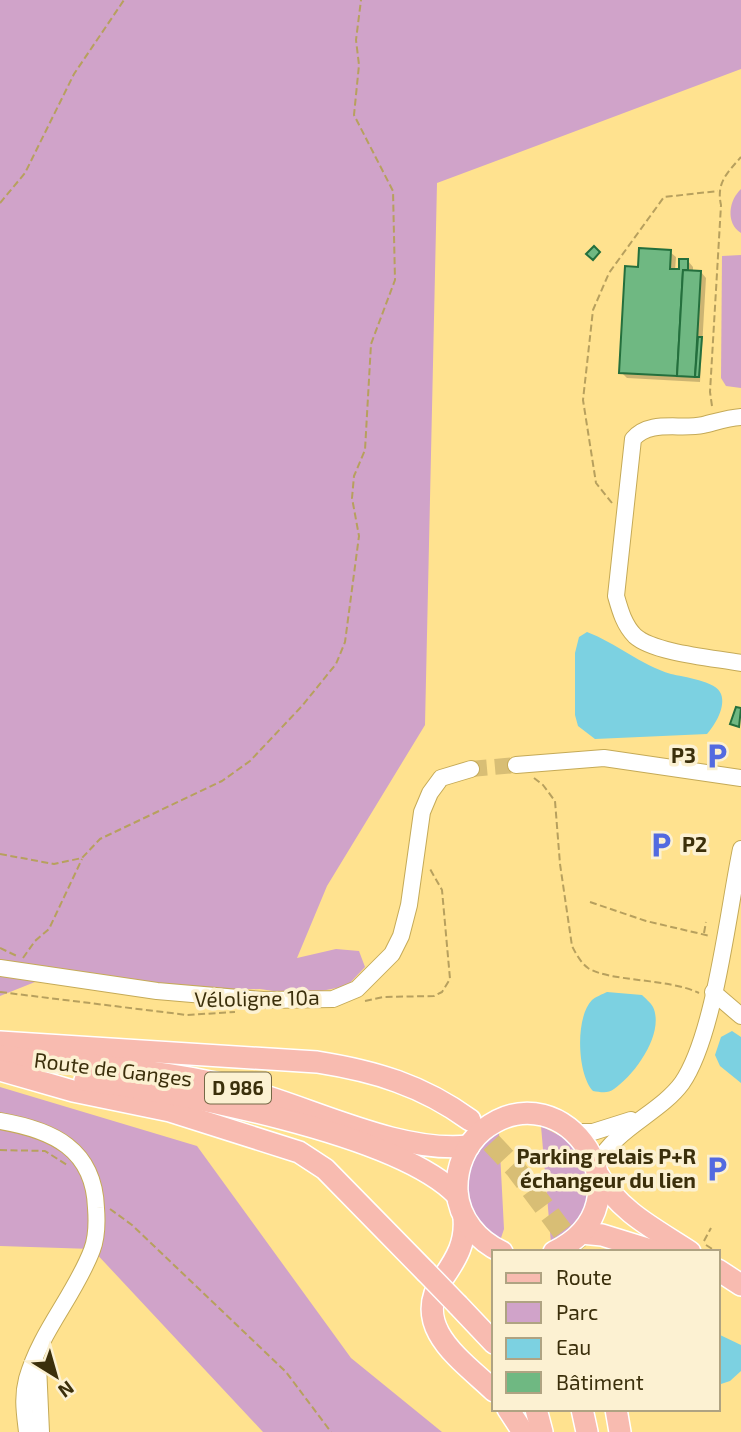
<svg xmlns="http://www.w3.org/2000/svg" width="741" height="1432" viewBox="0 0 741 1432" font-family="'Exo 2',sans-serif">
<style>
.green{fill:#d0a3c9}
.water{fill:#7cd1e1}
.shadow{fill:#0003}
.building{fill:#6fb882;stroke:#246f3d;stroke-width:2}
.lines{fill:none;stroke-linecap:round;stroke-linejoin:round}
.minor-tunnel{stroke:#d8be75;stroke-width:16;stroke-dasharray:16 8;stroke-linecap:butt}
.major-tunnel{stroke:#d8be75;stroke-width:21;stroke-dasharray:21 10;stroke-linecap:butt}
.minor-casing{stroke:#c5aa57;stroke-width:18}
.major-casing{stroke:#fff;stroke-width:24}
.path{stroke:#b7a05e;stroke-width:2;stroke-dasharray:7 3.5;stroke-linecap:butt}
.minor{stroke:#fff;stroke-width:16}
.major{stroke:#f8bbb0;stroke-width:21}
.major-bridge-casing{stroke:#fff;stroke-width:24;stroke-linecap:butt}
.major-bridge{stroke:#f8bbb0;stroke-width:21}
.labels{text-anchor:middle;stroke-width:7;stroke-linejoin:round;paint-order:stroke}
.shield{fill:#fcf1d2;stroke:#756947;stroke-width:2}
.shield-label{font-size:19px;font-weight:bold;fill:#3b2f0b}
.poi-label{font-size:21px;font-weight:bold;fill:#3b2f0b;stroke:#fcf1d2;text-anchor:end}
.street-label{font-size:21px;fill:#3b2f0b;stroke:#fcf1d2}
</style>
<rect width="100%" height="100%" fill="#ffe28f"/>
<g class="green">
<polygon points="0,0 741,0 741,69 437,183 425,725 327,886 297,958 336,949 359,951 365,967 347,986 300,995 260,989 217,990 60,972 0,996"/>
<path d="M741,189V233C725,223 729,200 741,189Z"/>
<polygon points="741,255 741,388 726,386 721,378 722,256"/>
<polygon points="0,1087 197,1146 351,1358 442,1432 263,1432 92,1249 0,1246"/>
<polygon points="541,1126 570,1141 586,1163 591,1193 581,1220 551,1243"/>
<path d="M499,1133L504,1229L500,1241C494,1237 486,1233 482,1228C458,1203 464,1146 499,1133Z"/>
</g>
<g class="water">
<path d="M587,632C616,643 641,665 671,674C683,677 717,681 721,694C726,707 715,725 707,734L595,739L578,726L575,715V653L579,637Z"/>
<path d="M607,992L642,995C645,998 651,1003 653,1007C665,1033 635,1075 614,1089C608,1094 600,1092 593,1091C577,1074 575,1017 592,1000C595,997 603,994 607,992Z"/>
<polygon points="732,1031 741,1037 741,1083 720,1066 715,1055 721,1037"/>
<polygon points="718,1334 741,1345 741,1371 730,1381 718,1385"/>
</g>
<polygon class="shadow" points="670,252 676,257 675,271 680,271 688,261 693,267 693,272 701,272 706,278 700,382 627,378 621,372 639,269"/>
<g class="building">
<polygon points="594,246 600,252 593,260 586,254"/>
<polygon points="639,248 671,250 670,269 679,269 679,259 688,259 688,270 683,270 677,376 619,373 625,266 638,267"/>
<polygon points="683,270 701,271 695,377 677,376"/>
<polygon points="698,337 702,337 699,377 695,377"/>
<polygon points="736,707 741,708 739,727 730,724"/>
</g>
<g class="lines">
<polyline class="minor-tunnel" points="471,769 516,765"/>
<polyline class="major-tunnel" points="470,1120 515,1168 578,1252"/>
<g class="minor-casing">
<g id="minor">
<path d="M741,417C727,418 716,422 703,425C680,430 650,419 633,439L616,596C620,610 624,625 635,636C654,653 714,658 741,663"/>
<polyline points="516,765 604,758 741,778"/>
<polyline points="0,968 157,991 263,1000 333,999 357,989 392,954 401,936 409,905 422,812 430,793 441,778 471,769"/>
<polyline points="713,992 741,1016"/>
<path d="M0,1121C53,1130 94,1149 96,1208C97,1221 97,1237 92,1250C75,1295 40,1332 27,1379C22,1398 25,1414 27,1432"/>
<polyline points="575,1132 593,1132 631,1120"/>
<path d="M596,1165C616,1128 660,1113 682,1083C715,1035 728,911 741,849"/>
<polyline points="38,1365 41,1432"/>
</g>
</g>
<g class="major-casing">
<g id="major">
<path d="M0,1042L317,1062C374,1071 422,1085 470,1120"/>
<path d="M0,1056C79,1064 160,1069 238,1088C308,1106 398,1154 469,1146"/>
<polyline points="0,1070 73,1091 170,1111 299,1152 325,1169 426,1272"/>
<path d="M85,1080C174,1092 396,1132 457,1195"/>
<path d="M599,1176C620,1212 655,1229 690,1252"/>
<path d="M464,1218C466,1242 457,1258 443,1278C409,1327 463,1361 494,1391"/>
<polyline points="581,1233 602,1235 657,1252"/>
<path d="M502,1252C478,1241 459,1219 457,1191C456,1168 465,1145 483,1130C565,1066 655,1203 554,1252"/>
<polyline points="718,1270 741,1285"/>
<polyline points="458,1305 494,1343"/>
<polyline points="508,1409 523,1432"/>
<polyline points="536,1409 542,1432"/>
<polyline points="582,1409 587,1432"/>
<polyline points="616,1409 620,1432"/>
</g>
</g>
<g class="path">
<polyline points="0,203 25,173 74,74 124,0"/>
<path d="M712,406L710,392L721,205C716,183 727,173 741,157"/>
<polyline points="612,503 596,483 583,400 593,310 609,273 664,197 718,191"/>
<path d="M534,778L543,785L555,801L560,864L572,946C576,954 581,963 588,968C610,982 668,978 699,993"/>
<polyline points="0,854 54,864 82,858 100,839 222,781 250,761 302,706 336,664 345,642 359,536 352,498 354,476 365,450 371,344 395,280 393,191 354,115 359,65 356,40 361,0"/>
<polyline points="590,902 646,921 710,936"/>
<polyline points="704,933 706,922"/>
<polyline points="0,948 19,957"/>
<polyline points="23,958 35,941 49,929 82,859"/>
<polyline points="0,992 187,1015 235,1012"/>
<polyline points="365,1001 383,997 434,996 442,992 450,979 442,890 430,869"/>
<polyline points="0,1150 45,1151 67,1165"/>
<polyline points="110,1209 132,1225 286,1372 331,1432"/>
<polyline points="704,1241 711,1228"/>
<polyline points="706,1245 717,1252"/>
</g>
<use href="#minor" class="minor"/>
<use href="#major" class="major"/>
<g class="major-bridge-casing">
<polyline id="major-bridge" points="426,1272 458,1305"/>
</g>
<use href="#major-bridge" class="major-bridge"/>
</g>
<defs>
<g id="parking-bare" transform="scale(2.1)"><path d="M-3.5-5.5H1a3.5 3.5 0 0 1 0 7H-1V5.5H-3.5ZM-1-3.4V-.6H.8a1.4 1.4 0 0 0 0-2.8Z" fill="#536ae0" stroke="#fcf1d2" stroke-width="2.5" paint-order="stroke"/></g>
</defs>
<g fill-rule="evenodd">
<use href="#parking-bare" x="717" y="756"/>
<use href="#parking-bare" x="661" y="845"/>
<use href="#parking-bare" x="717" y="1169"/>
</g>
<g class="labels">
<rect class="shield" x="205" y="1072.5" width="66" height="31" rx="5"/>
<g class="shield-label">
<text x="238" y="1095">D 986</text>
</g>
<g class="poi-label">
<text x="696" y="763">P3</text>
<text x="682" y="852" text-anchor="start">P2</text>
<text x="696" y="1164">Parking relais P+R<tspan x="696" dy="24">échangeur du lien</tspan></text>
</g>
<g class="street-label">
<text transform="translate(257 999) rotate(-1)" y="7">Véloligne 10a</text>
<text transform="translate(113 1070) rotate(7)" y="7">Route de Ganges</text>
</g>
</g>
<rect x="492" y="1250" width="228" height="161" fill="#fcf1d2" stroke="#afa382" stroke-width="2"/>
<rect x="506" y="1273" width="35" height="10" fill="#f8bbb0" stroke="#afa382" stroke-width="2"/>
<text x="556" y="1285" font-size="21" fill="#3b2f0b">Route</text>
<rect x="506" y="1302" width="35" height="21" fill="#d0a3c9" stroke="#afa382" stroke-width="2"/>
<text x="556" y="1320" font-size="21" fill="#3b2f0b">Parc</text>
<rect x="506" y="1338" width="35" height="21" fill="#7cd1e1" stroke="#afa382" stroke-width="2"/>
<text x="556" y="1355" font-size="21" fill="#3b2f0b">Eau</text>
<rect x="506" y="1372" width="35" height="21" fill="#6fb882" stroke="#afa382" stroke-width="2"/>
<text x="556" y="1390" font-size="21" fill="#3b2f0b">Bâtiment</text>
<g transform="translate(56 1376) rotate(143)" stroke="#fcf1d2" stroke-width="5" paint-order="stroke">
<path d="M0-5L12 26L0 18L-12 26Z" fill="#3b2f0b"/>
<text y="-10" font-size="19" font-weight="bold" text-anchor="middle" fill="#3b2f0b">N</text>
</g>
</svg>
